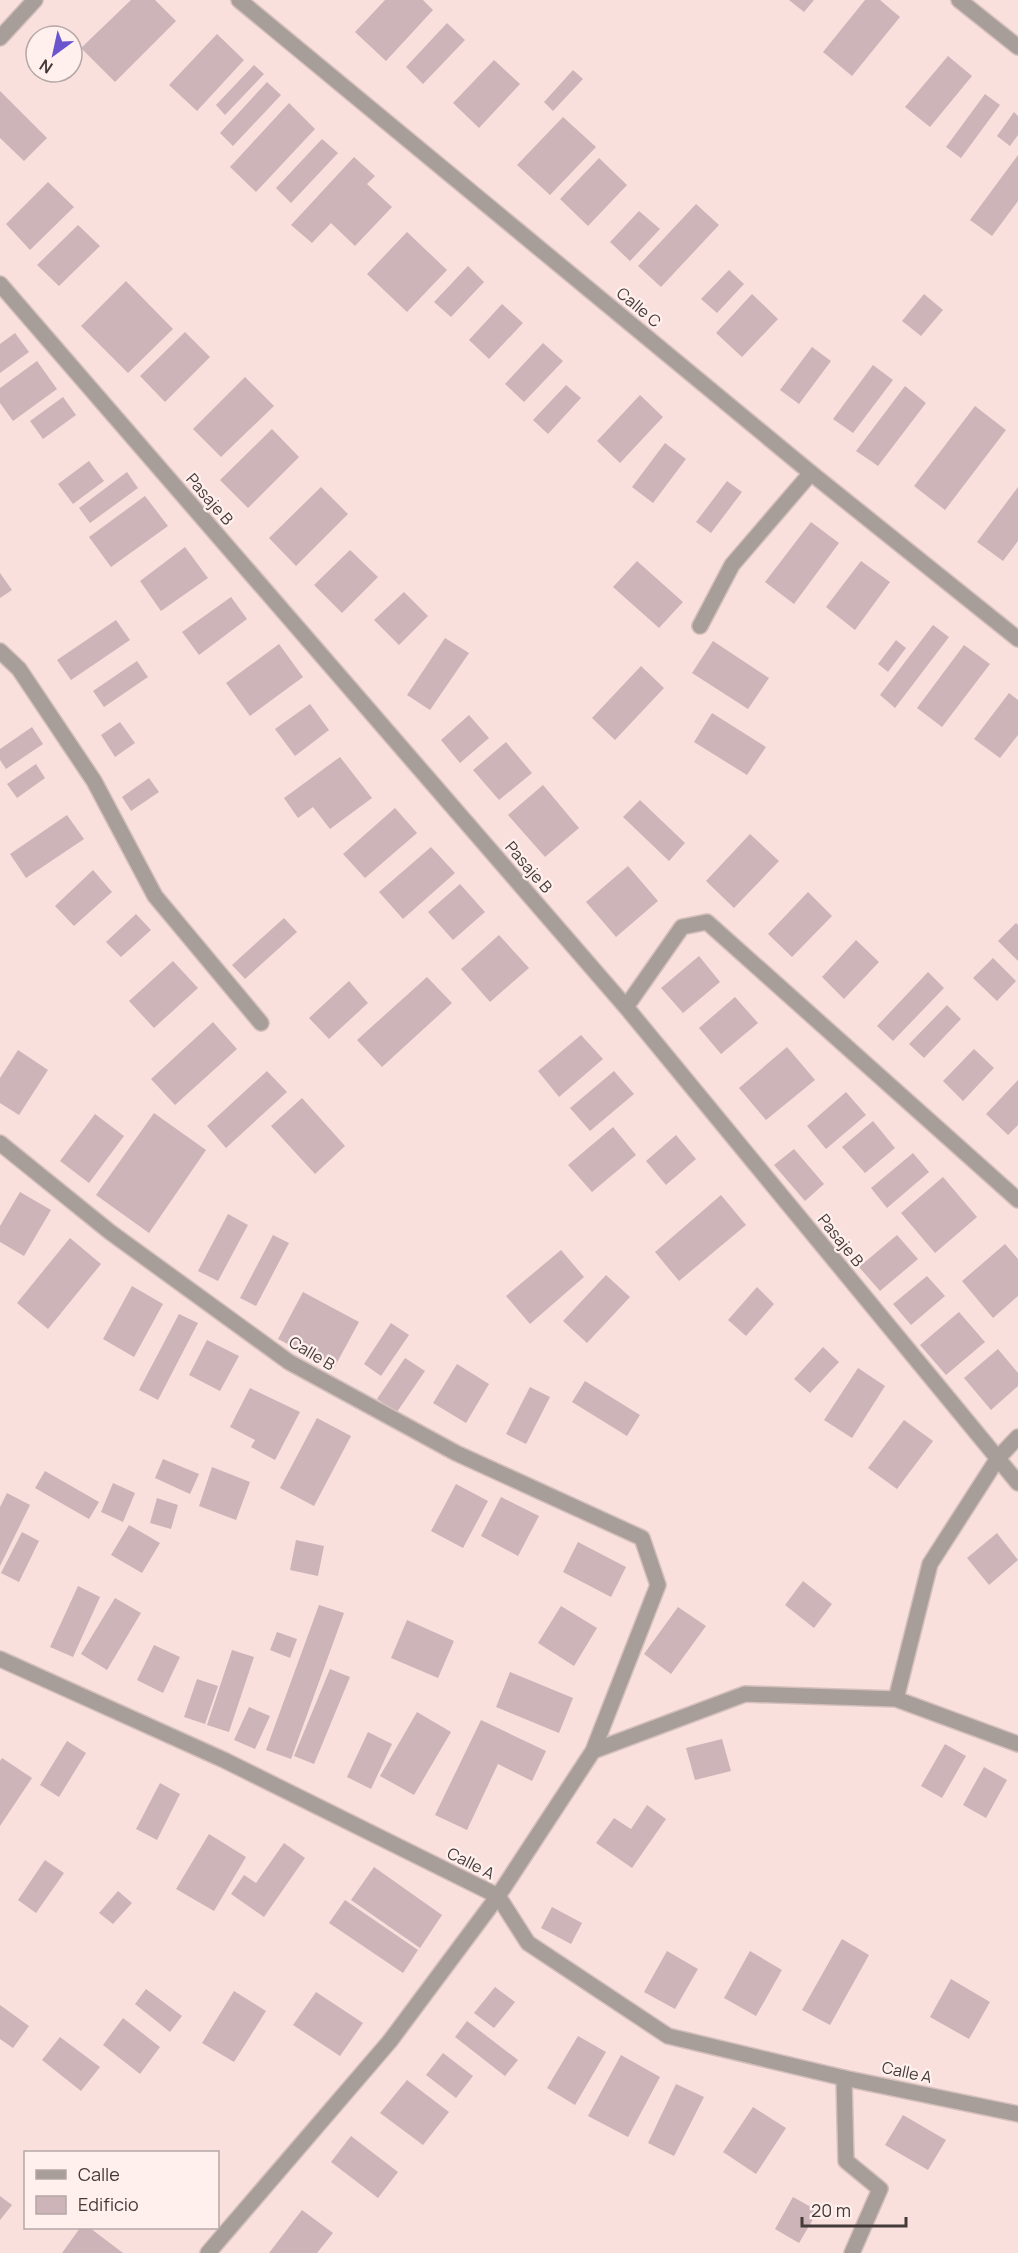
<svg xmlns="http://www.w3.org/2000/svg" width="1018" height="2253" font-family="Manrope,sans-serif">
  <rect width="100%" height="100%" fill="#f9e0dd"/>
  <path fill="#ccb4b8" d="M131,0H155L176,21L115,82L81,48Z
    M385,0H423L433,10L386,61L355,32Z
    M789,0H814L804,12Z
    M865,0H880L900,17L852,76L823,52Z
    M447,23L465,40L423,84L406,67Z
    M217,34L244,60L197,111L169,85Z
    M948,56L972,76L930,127L905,107Z
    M494,60L520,84L479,128L453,103Z
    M254,65L264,74L225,115L216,105Z
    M573,70L583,79L553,111L544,102Z
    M267,82L281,95L233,146L220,133Z
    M0,91L47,138L24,161L0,138Z
    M985,94L1000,105L961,158L946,147Z
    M289,103L315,129L256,192L230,167Z
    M1014,112L1018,116V135L1010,146L997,136Z
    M563,117L596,147L550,195L517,165Z
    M322,139L338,153L291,203L276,188Z
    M1018,155V201L992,236L970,220Z
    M354,157L375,176L367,184L392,207L355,246L331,223L312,243L291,225Z
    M599,158L627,185L588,226L560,199Z
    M48,182L74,207L30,250L6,224Z
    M696,204L719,225L661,287L638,266Z
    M639,211L660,229L630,261L610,242Z
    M78,225L100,246L59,286L37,265Z
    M407,232L447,270L407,312L367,274Z
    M468,266L484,282L451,317L434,302Z
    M729,270L744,284L717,313L701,299Z
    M126,281L173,329L128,373L81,326Z
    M752,294L778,319L742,357L716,333Z
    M924,294L943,310L921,336L902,321Z
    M502,304L523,323L489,359L469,340Z
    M185,332L210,357L165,402L140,376Z
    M15,333L29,352L0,373V344Z
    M543,343L563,361L524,402L505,384Z
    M812,347L831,361L799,404L780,390Z
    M37,361L57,389L13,421L0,403V388Z
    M873,365L893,380L853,433L833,419Z
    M245,377L274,406L221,457L193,429Z
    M566,385L581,398L548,434L533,420Z
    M905,386L926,403L878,466L856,451Z
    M640,395L663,417L620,463L597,441Z
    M63,397L76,415L43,439L30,421Z
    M975,406L1006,430L945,510L914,486Z
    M272,429L299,457L248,508L220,480Z
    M665,443L686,459L653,503L632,487Z
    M89,461L104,481L73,504L58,484Z
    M127,472L138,488L90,523L79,508Z
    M727,481L742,492L711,533L696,522Z
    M321,487L348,514L296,566L269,538Z
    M1018,487V541L1003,561L977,542Z
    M145,496L168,526L111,567L89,537Z
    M811,522L839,543L794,604L765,582Z
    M185,547L208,578L161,611L140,581Z
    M350,550L378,577L342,613L314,585Z
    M637,561L683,602L659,628L613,587Z
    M861,561L890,582L855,630L826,607Z
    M0,573L12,590L0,598Z
    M404,592L428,616L399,645L374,620Z
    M231,597L247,619L199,655L182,632Z
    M116,620L130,640L71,680L57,660Z
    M933,625L949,637L895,708L880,695Z
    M445,638L469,653L430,710L407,695Z
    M896,640L906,648L888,672L878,664Z
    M713,641L769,678L748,709L692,673Z
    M279,644L303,677L250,716L226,683Z
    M964,645L990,664L942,727L917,708Z
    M137,661L148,677L104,707L93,691Z
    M641,666L664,688L615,740L592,718Z
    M1009,693L1018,700V735L1000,758L974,739Z
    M310,704L329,730L295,756L275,729Z
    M712,713L766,747L747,775L694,742Z
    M469,715L489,738L460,763L441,740Z
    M120,722L135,743L115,757L101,735Z
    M32,727L43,744L6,769L0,760V749Z
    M506,742L532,773L499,800L473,770Z
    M340,757L372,798L330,829L313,807L298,818L284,798Z
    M36,764L45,778L17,798L7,784Z
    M149,778L159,792L131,811L122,797Z
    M543,785L579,828L545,857L508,815Z
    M640,800L685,843L669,861L623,817Z
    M395,808L417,833L365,878L343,854Z
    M67,815L84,839L26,878L10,854Z
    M750,834L779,861L734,908L706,881Z
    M431,847L455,873L403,919L379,892Z
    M628,866L658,901L616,937L586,902Z
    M93,870L112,892L74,926L55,906Z
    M460,884L485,912L453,940L428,912Z
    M808,892L832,916L792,957L768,934Z
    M136,914L151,930L121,957L106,942Z
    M284,918L297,932L245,979L232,965Z
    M1016,923L1018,925V961L998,941Z
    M499,935L529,968L490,1002L461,969Z
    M856,940L879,962L844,999L822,977Z
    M699,956L720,982L683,1013L661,988Z
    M993,958L1016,981L997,1001L973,978Z
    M173,961L198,988L154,1028L129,1001Z
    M928,972L944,988L893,1041L877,1026Z
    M427,977L452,1003L382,1067L357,1040Z
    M349,981L368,1003L329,1039L309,1018Z
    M735,997L758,1023L721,1054L699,1028Z
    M947,1005L961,1019L924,1058L909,1044Z
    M213,1022L237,1049L175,1105L151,1079Z
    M581,1035L603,1059L559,1097L538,1071Z
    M787,1047L815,1080L766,1120L739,1088Z
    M974,1049L994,1068L963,1101L943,1081Z
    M18,1050L48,1070L19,1115L0,1103V1078Z
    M267,1071L287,1092L226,1148L207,1126Z
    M614,1071L634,1094L590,1131L570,1108Z
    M1018,1080V1125L1008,1135L986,1114Z
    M846,1092L866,1115L826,1149L807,1126Z
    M302,1098L345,1146L315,1174L271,1126Z
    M154,1113L206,1150L149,1233L96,1195Z
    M95,1114L124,1136L89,1183L60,1161Z
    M873,1121L895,1148L865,1173L842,1147Z
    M613,1127L636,1155L592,1192L568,1165Z
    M676,1135L696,1159L666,1185L646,1161Z
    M794,1149L824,1184L805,1201L774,1165Z
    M913,1153L929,1172L887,1208L871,1188Z
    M943,1177L977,1217L935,1253L901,1213Z
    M20,1192L51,1210L24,1256L0,1242V1226Z
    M721,1195L746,1225L679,1281L655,1252Z
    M228,1214L248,1225L218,1281L198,1271Z
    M273,1235L289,1243L256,1306L240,1298Z
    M897,1235L918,1259L880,1291L859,1267Z
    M70,1238L101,1264L48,1329L17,1303Z
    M1005,1244L1018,1259V1296L993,1318L962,1281Z
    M561,1250L584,1277L530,1324L506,1296Z
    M606,1275L630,1297L587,1343L563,1321Z
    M927,1276L945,1296L911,1325L893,1304Z
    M132,1286L163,1304L134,1357L103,1339Z
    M757,1287L774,1304L746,1336L728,1320Z
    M303,1292L359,1322L334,1368L278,1339Z
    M959,1312L985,1342L946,1375L920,1345Z
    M179,1314L198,1323L158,1400L139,1390Z
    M391,1323L409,1335L381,1376L364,1364Z
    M207,1340L239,1356L220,1391L189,1375Z
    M823,1347L839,1362L810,1393L794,1379Z
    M998,1349L1018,1373V1386L991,1410L964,1378Z
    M405,1358L425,1371L397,1412L377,1399Z
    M457,1364L489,1384L466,1423L433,1403Z
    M858,1368L885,1386L852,1438L824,1420Z
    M585,1381L640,1415L627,1436L572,1402Z
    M530,1387L550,1397L526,1444L506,1434Z
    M250,1388L300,1412L275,1460L251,1447L255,1440L230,1427Z
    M317,1418L351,1436L314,1506L280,1488Z
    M904,1420L933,1441L897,1489L868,1468Z
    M163,1459L199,1474L190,1494L155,1478Z
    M212,1467L250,1482L236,1520L199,1506Z
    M45,1471L99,1502L89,1519L35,1488Z
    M113,1483L135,1493L123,1522L101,1512Z
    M456,1484L488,1501L463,1548L431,1531Z
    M7,1493L30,1505L0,1566V1507Z
    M501,1497L539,1516L518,1556L481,1536Z
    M157,1498L178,1505L171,1529L150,1523Z
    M129,1525L160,1543L142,1573L111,1555Z
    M22,1532L39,1541L19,1582L1,1573Z
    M997,1533L1018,1560L989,1585L967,1558Z
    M296,1540L324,1546L318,1576L290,1570Z
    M578,1542L626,1567L611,1597L563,1572Z
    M803,1581L832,1604L814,1628L785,1605Z
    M78,1586L100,1597L73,1657L50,1647Z
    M115,1598L141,1613L107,1670L81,1654Z
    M319,1605L344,1613L291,1759L266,1750Z
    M561,1606L597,1628L574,1666L538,1643Z
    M678,1607L706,1626L671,1674L644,1654Z
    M407,1620L454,1641L438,1678L391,1658Z
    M277,1632L297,1639L290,1658L270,1650Z
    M154,1645L180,1657L163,1693L137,1680Z
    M232,1650L254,1657L229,1732L207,1725Z
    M330,1669L350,1677L314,1764L294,1756Z
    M510,1672L573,1698L559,1733L496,1707Z
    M197,1679L218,1686L205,1724L184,1717Z
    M249,1707L270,1716L255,1749L234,1740Z
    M417,1712L451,1732L414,1795L380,1776Z
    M481,1720L546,1751L532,1781L498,1764L467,1830L435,1815Z
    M368,1732L392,1744L371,1789L347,1777Z
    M722,1739L731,1771L695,1780L686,1748Z
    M67,1741L86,1753L59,1797L40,1785Z
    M945,1744L966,1756L942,1798L921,1786Z
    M2,1758L32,1778L0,1826V1761Z
    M984,1767L1007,1780L986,1818L963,1805Z
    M160,1783L180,1794L157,1840L136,1829Z
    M647,1805L666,1819L632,1868L596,1843L614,1818L631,1829Z
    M209,1834L246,1857L214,1911L176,1889Z
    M284,1843L305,1858L264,1917L231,1894L244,1875L256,1883Z
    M45,1860L64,1873L36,1913L18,1900Z
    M374,1867L442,1915L420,1948L351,1900Z
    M118,1891L132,1903L113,1924L99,1913Z
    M345,1900L418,1950L403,1973L329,1923Z
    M552,1907L582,1923L571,1944L541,1928Z
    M842,1939L869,1955L830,2025L802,2010Z
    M667,1951L698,1969L675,2009L644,1992Z
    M750,1951L782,1970L756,2016L724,1998Z
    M951,1979L990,2002L969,2039L930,2017Z
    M495,1987L515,2002L494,2028L474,2013Z
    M146,1989L182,2016L170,2032L135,2004Z
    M234,1991L266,2011L234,2062L202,2043Z
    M316,1992L363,2023L340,2056L293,2025Z
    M0,2005L29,2026L13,2048L0,2039Z
    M123,2018L160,2047L140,2074L103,2045Z
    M467,2021L518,2060L505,2076L455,2037Z
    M578,2036L606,2052L575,2105L547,2088Z
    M60,2037L100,2067L81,2091L42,2060Z
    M443,2053L473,2076L456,2098L426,2075Z
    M621,2055L660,2077L628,2137L588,2116Z
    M407,2080L449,2112L423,2145L380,2113Z
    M676,2084L704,2097L674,2156L648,2143Z
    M753,2107L786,2128L756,2174L723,2152Z
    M903,2115L946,2140L928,2170L885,2145Z
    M351,2136L398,2172L378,2198L331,2162Z
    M0,2196L12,2205L0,2220Z
    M793,2197L818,2211L799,2243L775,2229Z
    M302,2210L333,2233L317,2253H269Z
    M80,2228H90L123,2253H62Z"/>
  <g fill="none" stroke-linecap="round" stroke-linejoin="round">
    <defs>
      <path id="service" d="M700,626L732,565L811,473
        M844,2078L846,2161L880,2189L852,2253"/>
      <path id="minor" d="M239,0L811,473L1018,639
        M959,0L1018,47
        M0,38L35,0
        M0,284L626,1007L1018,1483
        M0,651L19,669L94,781L155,896L261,1023
        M626,1007L682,927L707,922L1018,1200
        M0,1143L110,1232L289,1362L456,1453L642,1538L658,1585L593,1751L498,1896L390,2041L208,2253
        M0,1659L224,1760L498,1896L528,1943L668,2036L844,2078L1018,2114
        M896,1699L930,1564L998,1458L1018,1437
        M593,1751L745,1694L896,1699L1018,1744"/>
    </defs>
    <use href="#service" stroke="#d5bfbc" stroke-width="18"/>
    <use href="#minor" stroke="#d5bfbc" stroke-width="18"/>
    <use href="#service" stroke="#a79e99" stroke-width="15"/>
    <use href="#minor" stroke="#a79e99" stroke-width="15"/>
  </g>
  <g text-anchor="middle" stroke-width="4.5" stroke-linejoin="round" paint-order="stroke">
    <g font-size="16" fill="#443a39" stroke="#fff0ee">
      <text transform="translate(639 307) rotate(40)" y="6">Calle C</text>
      <text transform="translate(210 499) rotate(49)" y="6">Pasaje B</text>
      <text transform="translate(529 867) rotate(49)" y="6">Pasaje B</text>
      <text transform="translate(841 1240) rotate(51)" y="6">Pasaje B</text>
      <text transform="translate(312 1353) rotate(31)" y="6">Calle B</text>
      <text transform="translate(471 1863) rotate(27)" y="6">Calle A</text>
      <text transform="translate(907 2072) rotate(12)" y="6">Calle A</text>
    </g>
  </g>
  <rect x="24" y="2151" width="195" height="78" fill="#fff0ee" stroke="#b4a7a6" stroke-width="1.5"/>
  <rect x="36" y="2170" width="30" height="9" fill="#a79e99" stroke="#b4a7a6" stroke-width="1.5"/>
  <text x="78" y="2181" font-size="18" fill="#443a39">Calle</text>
  <rect x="36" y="2196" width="30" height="18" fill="#ccb4b8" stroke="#b4a7a6" stroke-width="1.5"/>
  <text x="78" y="2211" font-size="18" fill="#443a39">Edificio</text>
  <g transform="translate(54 54) rotate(213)"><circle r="28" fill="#fff0ee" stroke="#b4a7a6" stroke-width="1.5"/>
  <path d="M0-4.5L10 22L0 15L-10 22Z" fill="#6b55cf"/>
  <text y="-9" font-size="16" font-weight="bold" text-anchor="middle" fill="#443a39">N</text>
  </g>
  <path d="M802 2217v9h104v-9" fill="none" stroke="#443a39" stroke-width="3"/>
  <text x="811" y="2217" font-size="18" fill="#443a39" stroke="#fff0ee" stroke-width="4.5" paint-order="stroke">20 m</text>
</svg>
